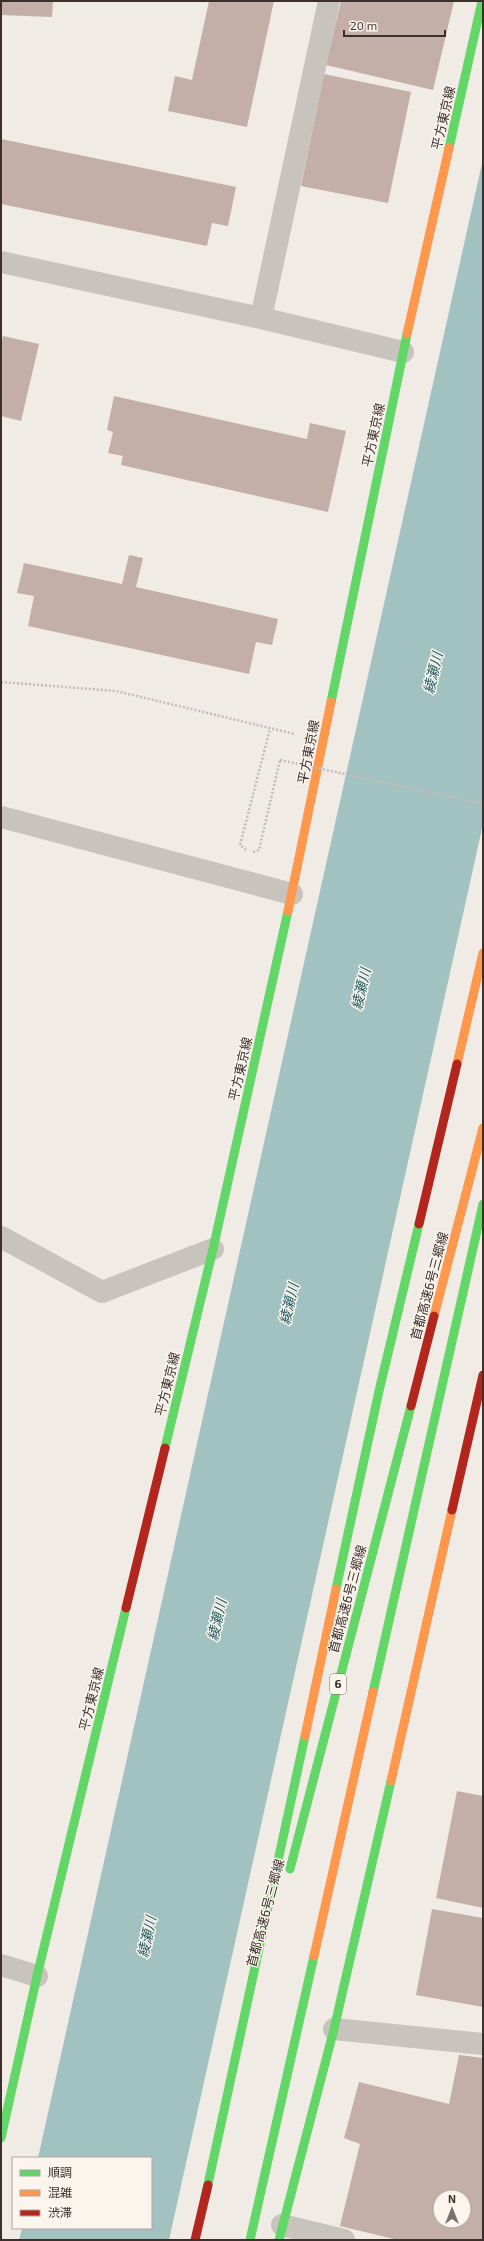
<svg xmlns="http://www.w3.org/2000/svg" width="484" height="2241" font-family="'Exo 2','Noto Sans JP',sans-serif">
  <rect width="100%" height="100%" fill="#f0ebe5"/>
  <path fill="#a1c2c1" d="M483,159V824L169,2240H19L22,2228H151V2158H38Z"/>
  <path fill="#c3afa7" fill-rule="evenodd" d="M1,1H53L52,17L1,15Z
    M209,1H274L247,127L168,111L175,76L192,80Z
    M341,1H454L433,90L326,65Z
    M324,74L411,92L388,203L301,186Z
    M1,139L236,187L228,226L212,223L207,246L1,204Z
    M3,336L39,344L21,421L1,416V346Z
    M114,396L307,439L310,423L346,431L328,512L121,465L123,456L108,453L113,432L107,430Z
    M129,555L143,558L136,587L278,619L272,645L256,642L249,674L28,626L34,596L17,593L24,563L122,584Z
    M457,1791L483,1796V1908L436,1898Z
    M432,1909L483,1918V2007L416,1995Z
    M459,2055L483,2058V2240H398L340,2226L360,2144L344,2138L359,2082L449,2104ZM440,2197H464V2221H440Z"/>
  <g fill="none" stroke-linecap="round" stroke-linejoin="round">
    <path stroke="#c2bbb6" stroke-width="2.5" stroke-dasharray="2 2" stroke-linecap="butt" d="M1,682L116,691L295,734
      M246,850L240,845L270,729
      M253,852L259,850L280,760"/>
    <path stroke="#c9c3be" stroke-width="22" d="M1,262L261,318L403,352
      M261,318L329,1
      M1,817L292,894
      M1,1237L102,1292L213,1249
      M1,1965L37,1976
      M334,2029L483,2044
      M282,2225L344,2240"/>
    <path stroke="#63d668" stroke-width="9" d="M449,148L482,1
      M331,702L407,334
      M165,1448L213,1249L288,911
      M336,1589L379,1391L419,1224
      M373,1692L483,1204
      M290,1869L411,1406
      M1,2138L37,1976L126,1608
      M205,2198L305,1736
      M250,2240L314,1956
      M279,2240L334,2029L391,1781"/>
    <path stroke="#ff974d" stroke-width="9" d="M407,334L449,148
      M288,911L331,702
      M457,1064L483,953
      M434,1316L483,1128
      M305,1736L336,1589
      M391,1781L452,1510
      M314,1956L373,1692"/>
    <path stroke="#b3261e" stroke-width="9" d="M419,1224L457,1064
      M411,1406L434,1316
      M452,1510L483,1375
      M126,1608L165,1448
      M195,2240L208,2185"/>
    <path stroke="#c2bbb6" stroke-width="2.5" stroke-dasharray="2 2" stroke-linecap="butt" d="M280,760L483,804"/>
  </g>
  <g text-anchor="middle" stroke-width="3" stroke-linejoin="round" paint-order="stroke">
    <rect fill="#fbf5ee" stroke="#756b66" stroke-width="1" x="330" y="1674" width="16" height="20" rx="3"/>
    <g font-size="12" font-weight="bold" fill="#3b302b">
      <text x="338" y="1688">6</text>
    </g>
    <g font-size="13" fill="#3b302b" stroke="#fbf5ee">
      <text transform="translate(443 118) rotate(-77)" y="5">平方東京線</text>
      <text transform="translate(373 435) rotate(-78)" y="5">平方東京線</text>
      <text transform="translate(308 752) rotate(-79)" y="5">平方東京線</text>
      <text transform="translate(240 1069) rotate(-77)" y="5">平方東京線</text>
      <text transform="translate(429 1286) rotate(-75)" y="5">首都高速6号三郷線</text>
      <text transform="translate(167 1384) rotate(-76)" y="5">平方東京線</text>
      <text transform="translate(347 1599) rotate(-75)" y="5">首都高速6号三郷線</text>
      <text transform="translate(91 1699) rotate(-76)" y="5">平方東京線</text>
      <text transform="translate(265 1913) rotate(-75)" y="5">首都高速6号三郷線</text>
    </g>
    <g font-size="14" font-style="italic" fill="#1f5a5e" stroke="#fbf5ee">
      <text transform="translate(433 673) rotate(-77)" y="5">綾瀬川</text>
      <text transform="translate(361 989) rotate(-77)" y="5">綾瀬川</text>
      <text transform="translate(289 1304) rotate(-77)" y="5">綾瀬川</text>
      <text transform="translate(217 1620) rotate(-77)" y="5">綾瀬川</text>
      <text transform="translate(147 1937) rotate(-78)" y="5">綾瀬川</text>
    </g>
  </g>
  <rect width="484" height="2241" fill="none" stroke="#3b302b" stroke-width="4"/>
  <rect x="12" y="2157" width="140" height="72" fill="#fbf5ee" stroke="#aea6a0"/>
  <rect x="20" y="2170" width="20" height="6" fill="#63d668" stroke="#aea6a0"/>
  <text x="48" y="2177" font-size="12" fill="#3b302b">順調</text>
  <rect x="20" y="2190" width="20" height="6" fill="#ff974d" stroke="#aea6a0"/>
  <text x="48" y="2197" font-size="12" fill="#3b302b">混雑</text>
  <rect x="20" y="2210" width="20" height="6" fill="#b3261e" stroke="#aea6a0"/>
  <text x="48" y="2217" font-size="12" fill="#3b302b">渋滞</text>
  <g transform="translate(452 2209)"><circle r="19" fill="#fbf5ee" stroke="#aea6a0"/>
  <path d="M0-3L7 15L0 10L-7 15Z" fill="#7a716c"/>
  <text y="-6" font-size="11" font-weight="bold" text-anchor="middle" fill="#3b302b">N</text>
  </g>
  <path d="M344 30v6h101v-6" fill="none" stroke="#3b302b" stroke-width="2"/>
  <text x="350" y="30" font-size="12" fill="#3b302b" stroke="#fbf5ee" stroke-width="3" paint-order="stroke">20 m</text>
</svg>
